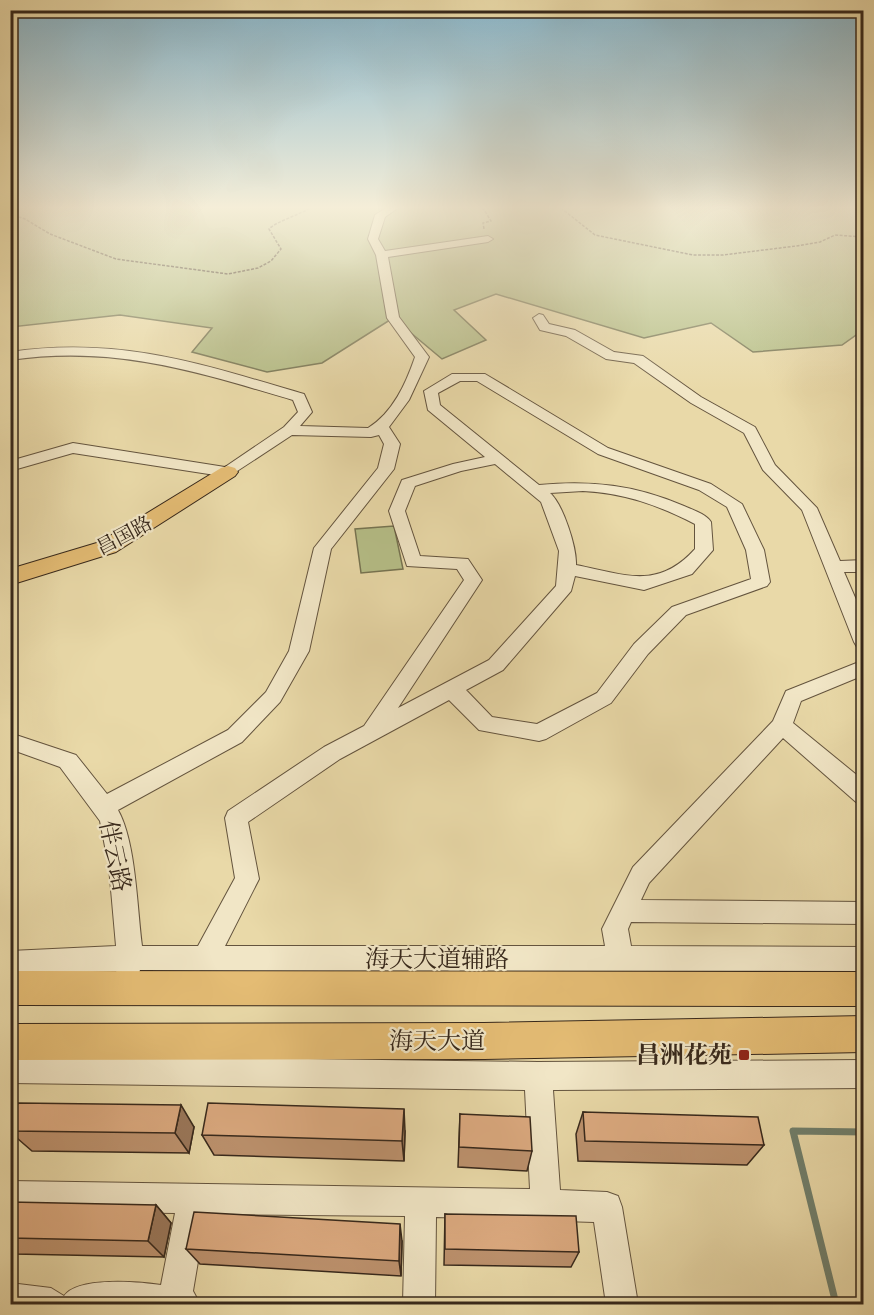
<svg xmlns="http://www.w3.org/2000/svg" width="874" height="1315" font-family="'IM FELL French Canon','Noto Serif SC',serif">
  <rect width="100%" height="100%" fill="#e9d9a8"/>
  <filter id="stains"><feTurbulence type="fractalNoise" baseFrequency=".00333" numOctaves="4"/><feColorMatrix values="0 0 0 0 .2 0 0 0 0 .09 0 0 0 0 .02 0 0 0 .5 -.17"/></filter>
  <radialGradient id="worn" r=".72"><stop offset=".6" stop-color="#630" stop-opacity="0"/><stop offset="1" stop-color="#630" stop-opacity=".3"/></radialGradient>
  <path fill="#b6bf88" stroke="#767452" stroke-width="1.5" d="M10,208H863V330L842,345L753,352L711,323L644,338L496,294L454,310L486,340L442,359L393,318L322,363L267,372L192,352L212,328L120,315L11,327Z
    M394,526L403,569L361,573L355,529Z"/>
  <g fill="none" stroke-linecap="round" stroke-linejoin="round">
    <path stroke="#71806d" stroke-width="7" d="M836,1304L793,1131L864,1132"/>
    <defs>
      <path id="minor" d="M386,208H398L385,217L378,239L385,251L488,236L493,239L488,242L388,257L399,317L429,357L409,400L389,427L400,444L394,469L331,549L309,651L280,702L242,742L118,810C136,842 137,908 142,946H198L235,878L225,818L228,811L324,747L364,726L464,580L457,569L407,566L389,511L402,480L453,464L485,457L428,410L424,391L452,374H485L608,448L711,484L742,504L764,550L770,582L767,586L686,615L648,654L611,703L546,739L539,741L479,730L449,700L340,759L248,822L259,879L225,946H605L602,929L633,867L773,721L786,691L864,660V675L801,701L793,723L864,781V804L856,802L783,738L649,883L641,900L864,902V924L631,922L628,929L631,946L864,947V971L140,970L137,978L128,981L119,978L116,971L10,975V951L116,946L109,867L100,821L60,767L10,749V733L76,755L107,794L228,730L266,692L289,651L314,548L378,468L384,444L379,435L371,437L292,435L228,477L73,453L10,471V461L73,443L225,467L284,427L298,412L293,400C194,371 115,345 10,360V352C120,336 201,364 304,394L312,412L300,426L368,428C393,413 406,383 415,357L387,318L376,255L368,239L375,215ZM460,381H477L598,454L699,490L727,507L746,550L751,579L672,607L634,644L597,693L537,724L492,717L466,690L503,670L571,591L575,576L644,590L692,574L713,550L711,522C706,514 693,510 684,506C636,485 591,480 539,485L440,405L438,393ZM495,464L541,502L559,551L556,586L489,660L398,708L482,580L468,559L420,556L405,511L415,486L461,471ZM583,491C624,493 658,505 695,524V549C657,591 624,574 576,565C577,548 563,504 550,493Z
        M539,314L543,315L549,324L575,330L614,352L643,356L701,397L755,427L775,465L817,508L840,561L864,560V572H844L864,618V649L857,647L854,642L802,510L763,470L744,433L691,403L634,363L606,359L566,336L540,330L533,318Z
        M10,1055L538,1062L864,1060V1088L553,1090L560,1190L607,1192L618,1196L622,1207L638,1304H606L594,1222L436,1217L435,1304H403L405,1216L206,1214L193,1291L200,1304H10V1283L51,1288L64,1296C78,1276 140,1282 161,1285L175,1213L10,1211V1181L530,1189L525,1090L10,1083Z"/>
      <path id="major" d="M228,466L235,468L238,472L235,476L116,552L10,585V569L100,542L221,468Z
        M10,971L864,972V1006L10,1005Z
        M864,1016V1052L484,1059L10,1060V1024L484,1023Z"/>
    </defs>
    <use href="#minor" stroke="#64543e" stroke-width="2"/>
    <use href="#major" stroke="#37281b" stroke-width="2"/>
    <path stroke="#37281b" stroke-width="1.5" stroke-dasharray="3 1.5" stroke-linecap="butt" d="M478,208H483L491,221L483,223L484,229
      M561,208L595,235L693,255H723L796,246L820,242L835,235L864,237
      M10,214L25,219L50,234L116,259L228,274L258,268L271,261L281,249L269,229C275,222 299,215 310,208"/>
    <use href="#minor" fill="#f1e6c6" fill-rule="evenodd"/>
    <use href="#major" fill="#e4bc74" fill-rule="evenodd"/>
  </g>
  <path fill="#bd926e" stroke="#37281b" stroke-width="1.5" d="M583,1112L764,1145L747,1165L578,1161L576,1134Z
    M460,1114L532,1151L527,1171L458,1167Z
    M10,1127H194L189,1153L32,1151L10,1132Z
    M405,1131L404,1161L214,1155L202,1135Z
    M156,1205L171,1223L164,1257L14,1254L10,1251V1238Z
    M445,1214L579,1252L571,1267L444,1265Z
    M402,1241L401,1276L200,1264L186,1249Z"/>
  <path fill="#9a775a" stroke="#37281b" stroke-width="1.5" d="M181,1105L194,1127L189,1153L175,1133Z
    M404,1109L405,1131L404,1161L402,1141Z
    M156,1205L171,1223L164,1257L148,1241Z
    M400,1224L402,1241L401,1276L399,1261Z"/>
  <path fill="#dcaa80" stroke="#37281b" stroke-width="1.5" d="M18,1103L181,1105L175,1133L10,1131V1127Z
    M208,1103L404,1109L402,1141L202,1135Z
    M583,1112L758,1117L764,1145L585,1141Z
    M460,1114L530,1117L532,1151L459,1147Z
    M10,1202L156,1205L148,1241L10,1238Z
    M194,1212L400,1224L399,1261L186,1249Z
    M445,1214L576,1216L579,1252L445,1249Z"/>
  <linearGradient id="sky" x2="0" y2="1"><stop stop-color="#88b7cd"/><stop offset="0.53" stop-color="#f5eed8"/><stop offset="1" stop-color="#f5eed8" stop-opacity="0"/></linearGradient>
  <rect width="874" height="392" fill="url(#sky)"/>
  <rect fill="#8f2418" stroke="#f1e6c6" stroke-width="2" x="738" y="1049" width="12" height="12" rx="3"/>
  <g text-anchor="middle" stroke-width="4.5" stroke-linejoin="round" paint-order="stroke">
    <g font-size="20" fill="#37281b" stroke="#f1e6c6">
      <text transform="translate(124 535) rotate(-28)" y="7">昌国路</text>
    </g>
    <g font-size="24" fill="#37281b" stroke="#f1e6c6">
      <text transform="translate(115 856) rotate(78)" y="8">伴云路</text>
      <text x="437" y="967">海天大道辅路</text>
      <text x="437" y="1049">海天大道</text>
    </g>
    <g font-size="24" font-weight="bold" fill="#37281b" stroke="#f1e6c6" text-anchor="end">
      <text x="732" y="1063">昌洲花苑</text>
    </g>
  </g>
  <rect width="874" height="1315" fill="none" stroke="#e9d9a8" stroke-width="36"/>
  <rect x="12" y="12" width="850" height="1291" fill="none" stroke="#37281b" stroke-width="3"/>
  <rect x="18" y="18" width="838" height="1279" fill="none" stroke="#37281b" stroke-width="1.5"/>
  <rect width="100%" height="100%" filter="url(#stains)"/>
  <rect width="100%" height="100%" fill="url(#worn)"/>
</svg>
